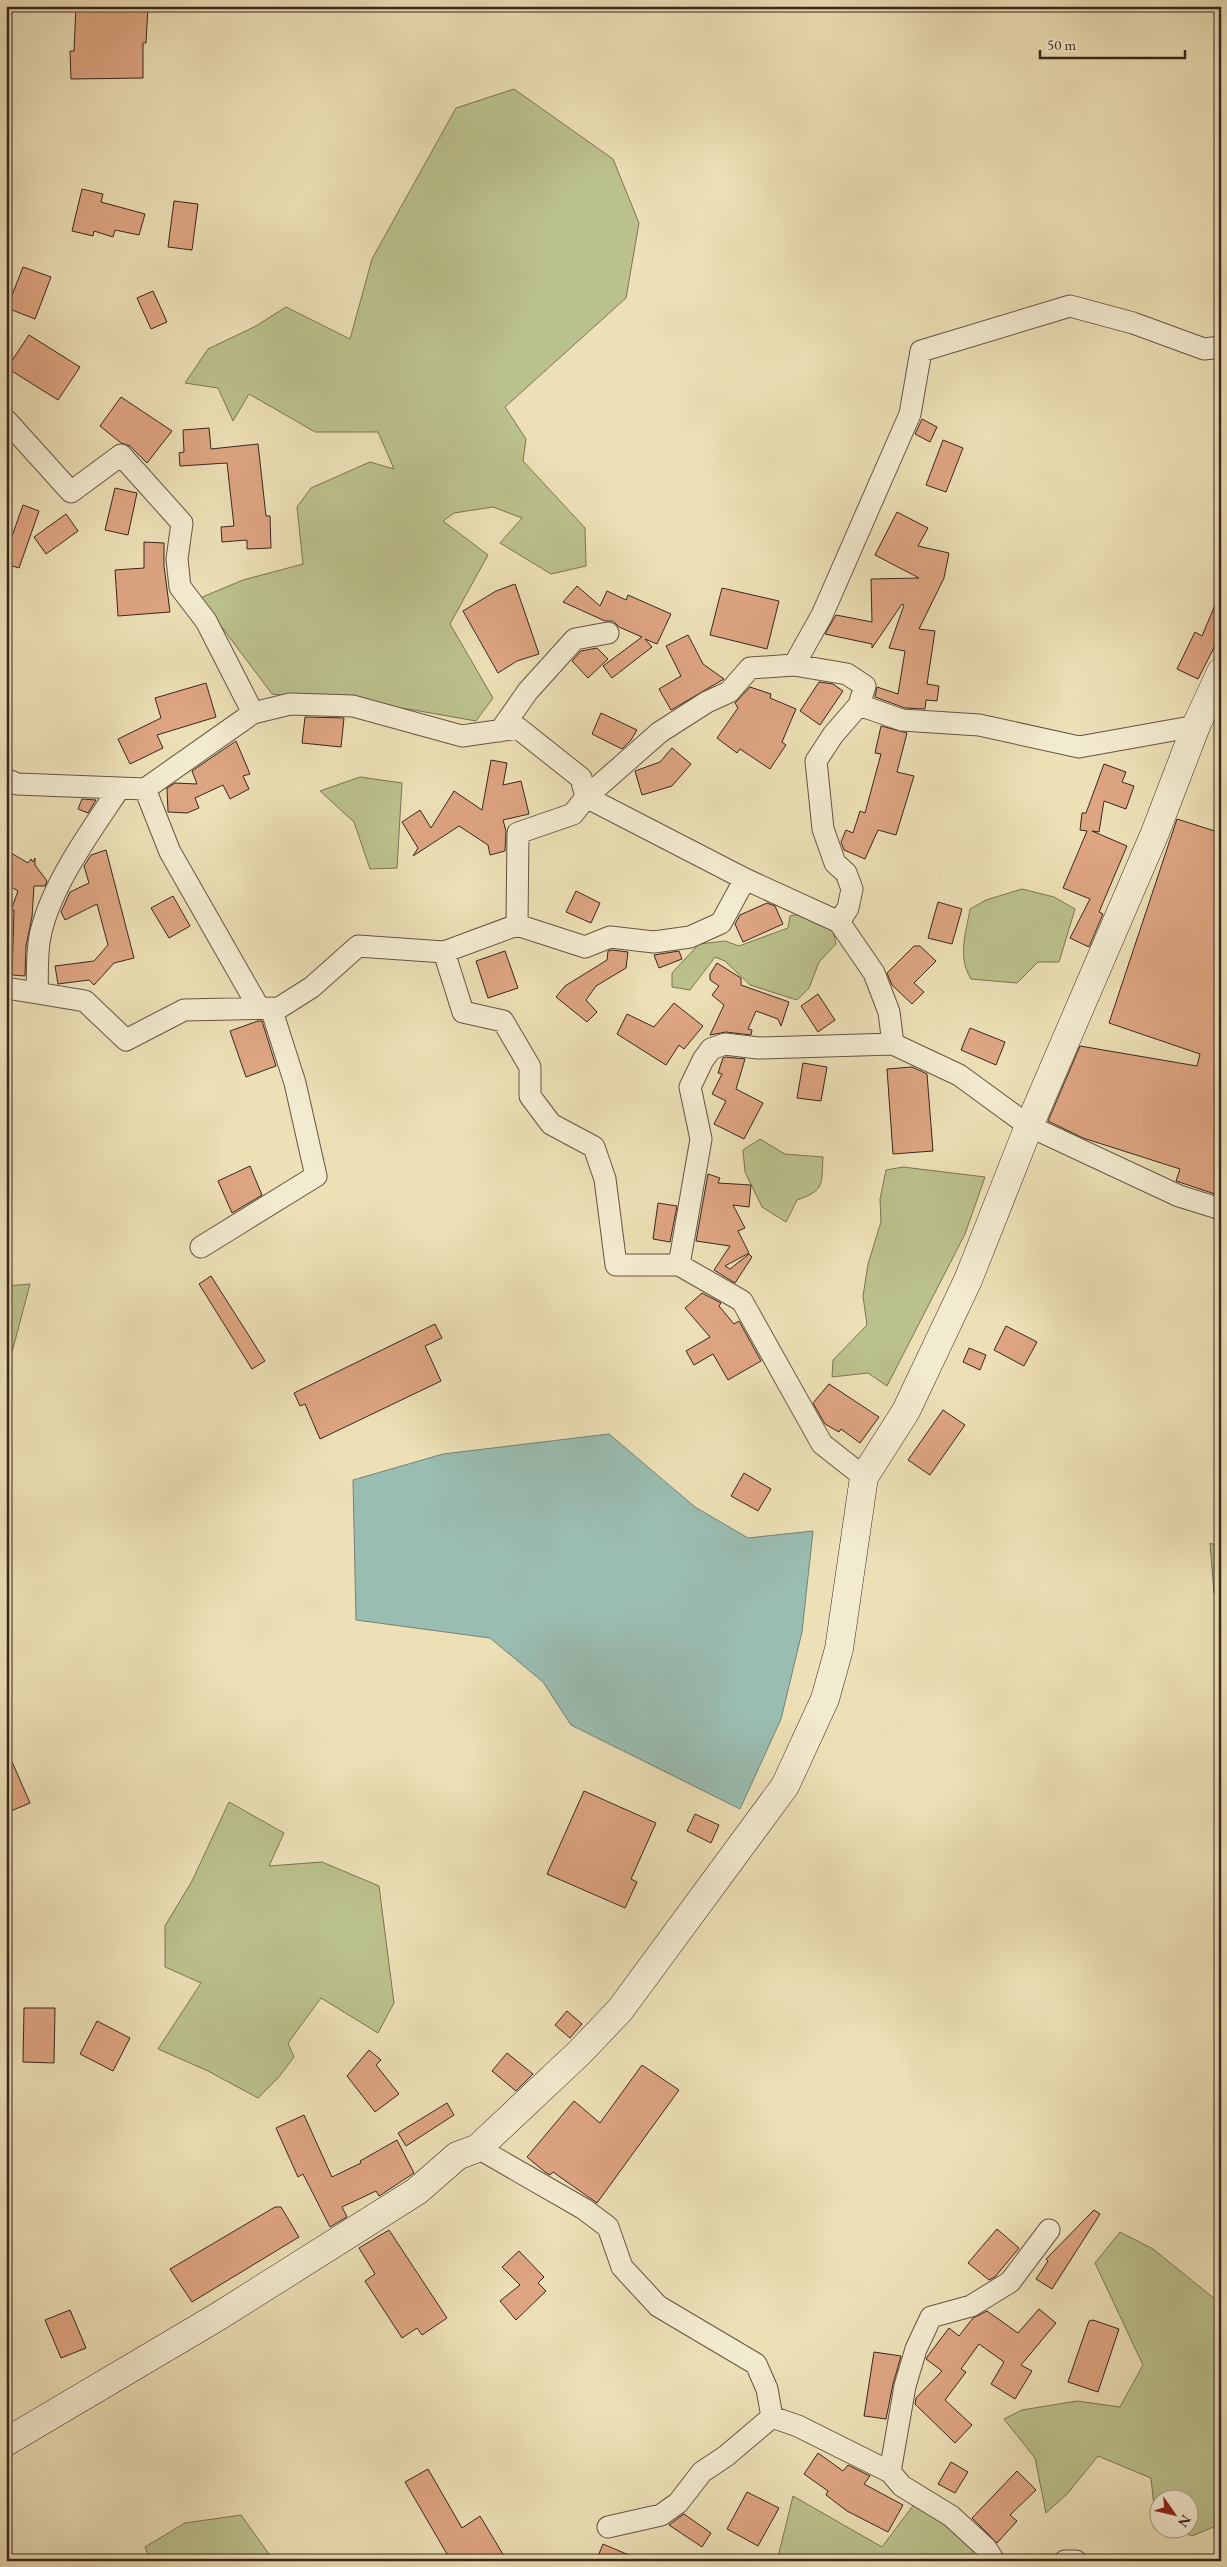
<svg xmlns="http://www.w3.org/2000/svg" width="1227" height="2567" font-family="'EB Garamond',serif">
  <rect width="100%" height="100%" fill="#ede0b6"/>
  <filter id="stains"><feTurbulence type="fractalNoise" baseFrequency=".004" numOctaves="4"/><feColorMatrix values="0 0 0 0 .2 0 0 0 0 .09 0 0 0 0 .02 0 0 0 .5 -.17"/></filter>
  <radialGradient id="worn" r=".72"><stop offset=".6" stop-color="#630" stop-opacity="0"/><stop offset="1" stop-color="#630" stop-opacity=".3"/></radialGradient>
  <path fill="#bbc18c" stroke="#7a7455" d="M514,89L613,159L639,223L626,298L505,407L526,439L523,461L585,528L586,566L551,574L500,543L522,518L493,507L454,513L443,521L488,555L450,624L493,698L476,721L408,709L272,694L200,598L243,580L303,564L297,507L311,488L370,462L394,469L378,432H315L249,394L233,421L218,388L185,383L208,349L256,326L286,307L350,339L372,259L456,108Z
    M360,777L402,783L397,868L370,869L354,822L320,791Z
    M1022,889L1054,897L1075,909L1059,962H1038L1017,983L971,979C957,956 966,934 970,909L986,900Z
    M801,914L832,925L836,944L819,962L809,988L797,1000L750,985L725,961L715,957L690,990L672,987V973L699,944L725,941L739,946L788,928L790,916Z
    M760,1139L785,1154L823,1157C821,1184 826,1190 797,1200L786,1222L762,1207L745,1172L743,1150Z
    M903,1167L985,1177L965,1234L887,1386L868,1373L832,1377L833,1360L867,1325L863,1296L868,1264L881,1222L880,1199L886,1170Z
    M30,1284L6,1375V1286Z
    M1210,1543L1221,1547V1596L1214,1593Z
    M229,1802L284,1833L269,1866L322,1862L379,1886L394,2003L378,2033L321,1998L288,2043L294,2057L278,2078L258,2098L208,2071L158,2049L201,1983L165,1967V1926L192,1881Z
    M1120,2232L1153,2249L1221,2304V2524L1192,2536L1179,2530H1190V2500H1160L1159,2519L1155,2516L1151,2478L1098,2456L1067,2494L1046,2513L1035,2458L1004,2419L1022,2410L1077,2401L1120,2407L1143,2365L1095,2263Z
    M793,2496L882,2547L915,2503L975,2544L970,2561H916L896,2555L894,2561H777Z
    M241,2515L274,2561H150L145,2547L185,2523Z"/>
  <path fill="#9abdb2" stroke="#738177" d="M609,1434L695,1507L748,1538L813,1531L802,1632L781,1719L740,1809L571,1725L543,1682L490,1638L356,1620L353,1480L443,1454Z"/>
  <path fill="#dea582" stroke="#39261e" d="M76,6H148L146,43H143V78L71,79L70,51H74Z
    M82,189L103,194L101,202L145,214L139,235L115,230L113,237L94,231L93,236L72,231Z
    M174,201L198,204L192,250L168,247Z
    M23,267L51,277L35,319L7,308Z
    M153,291L167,322L151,329L137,298Z
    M29,335L80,367L58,400L7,368Z
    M121,397L172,431L147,463L130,446L121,443L100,426Z
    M922,419L937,427L930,442L915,434Z
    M209,428L211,449L258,444L266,516H270L271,548L247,549V540L222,542L221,527L234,526L227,463L180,466L179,453L184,452L183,430Z
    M943,440L963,448L946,492L926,485Z
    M115,488L137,493L128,535L105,530Z
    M23,505L39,511L19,568L6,564V553Z
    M897,512L928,528L918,546L949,553L944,578L919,629L935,631L927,684L939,686L937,701L926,700L925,709L905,708L875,697L877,687L898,694L905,651L889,648L904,605L902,604L872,648V644L825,634L836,615L872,622L871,579L919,578L875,555Z
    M66,514L78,531L46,554L34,537Z
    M144,542L164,543V566L170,612L118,616L115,570L144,568Z
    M515,584L539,654L517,661L498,673L463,611L496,591Z
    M577,586L600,606L607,591L626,600L628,595L671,614L657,644L645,639L652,647L612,678L603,666L642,637L619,627L613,621H605L563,602Z
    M722,588L779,601L767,649L710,635Z
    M1221,591V634L1198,679L1177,669L1195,632L1202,636Z
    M688,635L703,664L724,679L671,710L659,689L681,676L666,646Z
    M597,648L608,659L588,678L572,661L581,651Z
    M819,682L833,684L843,691L820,725L800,711Z
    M206,683L216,717L157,735L163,748L130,764L118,739L161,718L155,698Z
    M750,687L771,694L770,698L796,709L782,742L786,745L770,769L740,749L737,753L717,738L738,708L735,703Z
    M601,713L637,730L631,740L622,749L592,734Z
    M305,717L344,718L341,747L302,743Z
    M881,726L907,733L897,772L914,776L896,835L878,830L865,859L844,850L841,842L846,830L853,833L860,811L865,813L881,754L875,753Z
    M236,741L250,774L243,776L249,789L230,799L223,785L195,798L199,808L187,813L168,812L167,788L175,783L197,784L192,771Z
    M672,748L691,764L672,786L642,795L635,771L660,762Z
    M491,760L507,763L503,785L521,781L529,814L503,820L506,831L505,851L490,855L488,845L459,826L413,856L418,848L402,822L420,810L431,828L454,791L482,810Z
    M1104,764L1126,772L1122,782L1134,786L1126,809L1104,801L1099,832L1092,831L1127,846L1099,912L1103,914L1089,947L1070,938L1090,899L1063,888L1087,831L1080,830L1082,813H1086Z
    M82,799L96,800L88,813L78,809Z
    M1177,819L1221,833V1186L1218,1195L1176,1181L1180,1169L1083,1138L1048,1121L1080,1046L1197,1066L1200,1054L1109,1023Z
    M6,850L28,863L31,859L33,862L35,858V865L47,881L45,886H34L32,917L26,946L25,976L12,975L14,910H11L18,891L6,884Z
    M106,850L134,958L114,963L94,985L89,980L58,984L55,966L94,961L108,945L97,904L65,920L61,912L70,892L89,883L84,866L91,855Z
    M576,891L600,903L591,923L566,912Z
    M173,896L190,926L169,938L151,908Z
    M938,902L962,909L952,944L928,938Z
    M767,903L775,906L783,924L743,942L735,924L740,915Z
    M914,946H920L936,961L914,983L924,992L912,1004L892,985L887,973Z
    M612,950L628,952L626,968L596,986L586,1000L597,1012L587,1022L556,997L565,986L607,960L608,951Z
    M505,951L518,988L488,998L476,961Z
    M679,951L682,959L659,968L654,955Z
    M717,963L741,978V985L789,1002L781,1026L778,1019L756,1011L748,1029L752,1030L751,1035L726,1032L710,1035L724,1005L712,995L719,986L710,980V974Z
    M818,994L835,1020L818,1032L801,1006Z
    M674,1003L703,1026L684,1049L679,1045L666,1065L617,1034L627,1014L654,1027Z
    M258,1021H262L276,1066L246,1077L230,1031Z
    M970,1028L1005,1042L996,1065L961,1050Z
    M726,1057L745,1059L736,1089L763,1103L744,1139L714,1124L726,1101L712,1094L722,1074L718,1073L723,1058Z
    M803,1063L827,1067L821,1101L797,1098Z
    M912,1067L927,1074L933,1151L893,1154L887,1069Z
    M250,1166L262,1195L232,1213L218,1181Z
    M708,1174L720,1178L718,1183L751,1185L749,1207L733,1205L745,1228L738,1231L749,1253L725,1266L730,1269L749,1254L752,1257L735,1283L714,1270L730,1246L696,1241Z
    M658,1203L677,1206L670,1242L653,1239Z
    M211,1276L265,1361L252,1369L199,1284Z
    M702,1293L721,1303L719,1306L734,1324L739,1321L761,1361L728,1380L713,1354L694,1365L686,1351L710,1337L685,1308Z
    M435,1324L442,1338L425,1346L441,1381L320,1439L305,1404L300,1406L294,1393Z
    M1006,1326L1037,1342L1024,1366L994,1350Z
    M969,1348L986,1355L980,1370L963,1362Z
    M829,1384L879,1417L860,1443L841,1429L839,1432L825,1424L813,1403Z
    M943,1410L965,1425L930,1475L908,1460Z
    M744,1473L771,1489L758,1511L731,1496Z
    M6,1748L30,1803L6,1813Z
    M584,1791L656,1823L631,1879L637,1882L625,1908L547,1874Z
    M695,1814L719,1825L711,1843L687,1831Z
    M24,2008H55L54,2063L23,2062Z
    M567,2011L582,2024L570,2038L555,2025Z
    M97,2021L130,2038L113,2071L80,2054Z
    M369,2050L381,2060L376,2065L399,2094L375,2112L347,2076Z
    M507,2053L533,2074L516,2091L492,2071Z
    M642,2065L679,2090L597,2203L553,2172L550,2175L545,2172L527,2157L574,2101L600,2123Z
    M447,2103L454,2115L406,2146L398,2133Z
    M304,2115L332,2177L361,2163L360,2161L397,2140L414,2173L379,2196L376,2191L342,2207L347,2217L330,2227L303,2174L298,2177L276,2128Z
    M275,2207H281L299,2237L192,2302L170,2269Z
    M1094,2210L1100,2214L1052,2289L1036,2279L1048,2261L1046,2259Z
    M997,2229L1019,2248L995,2277L989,2280L968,2263Z
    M389,2230L447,2318L422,2335L417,2328L402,2338L365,2281L375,2274L359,2248Z
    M519,2251L544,2277L538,2283L546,2291L516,2320L500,2301L520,2285L502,2267Z
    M1039,2309L1056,2323L1021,2365L1032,2371L1015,2399L991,2384L1004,2362L979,2344L961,2369L966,2372L945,2400L972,2425L955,2443L915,2404L916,2398L942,2371L926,2359L927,2357L949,2328L959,2336L973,2318L987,2311L1018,2333Z
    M70,2310L86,2348L61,2358L45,2320Z
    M1093,2320L1119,2329L1098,2392L1068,2382L1089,2321Z
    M874,2352L901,2356L893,2384L886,2419L864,2416Z
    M818,2453L843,2471L848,2465L870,2476L864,2484L903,2505L888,2532L847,2511L826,2495L828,2491L804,2474Z
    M951,2462L968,2472L955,2493L938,2484Z
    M428,2469L462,2528L480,2516L507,2561H451L405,2482Z
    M1017,2471L1036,2490L1010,2515L1017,2521L997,2543L972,2518Z
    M747,2492L779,2508L758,2546L727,2529Z
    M684,2514L711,2533L702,2547L669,2525Z
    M603,2544L643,2561H596Z"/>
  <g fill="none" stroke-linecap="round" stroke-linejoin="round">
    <defs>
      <path id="street" d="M6,420L71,492L121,455L182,523L177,559L180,587L206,621L253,713
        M794,665L822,615L910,414L921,351L1070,306L1133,323L1204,349L1221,347
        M859,705L902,720L979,725L1079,747L1196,726
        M500,731L528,691L575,639L608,633
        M6,779L17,784L145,789L253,713L290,704L353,706L462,736L518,728L581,778L586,797L745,879L839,922L874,973L889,1012L893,1044L959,1075L1029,1126L1179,1196L1221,1209
        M145,789L170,852L259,1008
        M517,925L518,833L573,814L586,797L660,732L707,702L729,692L750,668L794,665L847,674L865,686L859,705L833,735L816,761L823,829L835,863L846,873L852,889L848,908L839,922
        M444,952L517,925L585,947L610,937L654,942L690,937L721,923L745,879
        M6,988L37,993C38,973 36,951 41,932C52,884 92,829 119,789
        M37,993L85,1001L126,1040L184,1010L279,1008L312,987L358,946L444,952L463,1012L503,1021L530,1067V1096L551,1124L594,1147L605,1179L616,1265H679L742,1301L822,1444L864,1477
        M201,1247L316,1176L295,1083L271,1008
        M679,1265L701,1139L690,1087L703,1060L711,1049L725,1044L758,1048L893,1044
        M478,2148L584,2209L608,2227L622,2267L658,2306L756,2364L767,2389L772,2417L798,2426L890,2472L902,2486L951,2516L986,2548L994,2561
        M890,2472L905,2386L916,2349L931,2317L971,2306L1010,2282L1049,2230
        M608,2527L661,2515L678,2503L702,2472L726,2456L772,2417
        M1065,2561H1076"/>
      <path id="secondary" d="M6,2442L219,2316L417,2191L457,2156L478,2148L580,2052L620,2010L785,1786L825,1699L839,1649L864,1477L906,1411L968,1280L1029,1126L1155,833L1196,726L1221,672"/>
    </defs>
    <use href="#street" stroke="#665444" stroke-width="23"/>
    <use href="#secondary" stroke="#39261e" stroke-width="29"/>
    <use href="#street" stroke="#f3ebd0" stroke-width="21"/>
    <use href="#secondary" stroke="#f3ebd0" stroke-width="28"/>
  </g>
  <rect width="1227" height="2567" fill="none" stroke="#ede0b6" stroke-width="25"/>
  <rect x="8" y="8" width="1212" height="2552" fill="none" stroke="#39261e" stroke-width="2.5"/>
  <rect x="12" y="12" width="1202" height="2542" fill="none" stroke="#39261e"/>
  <g transform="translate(1174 2514) rotate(124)"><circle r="24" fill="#f3ebd0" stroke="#a99c89"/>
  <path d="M0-4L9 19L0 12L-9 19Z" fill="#8f2418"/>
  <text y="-8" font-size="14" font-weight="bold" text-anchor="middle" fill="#39261e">N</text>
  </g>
  <path d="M1040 50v8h145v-8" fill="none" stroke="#39261e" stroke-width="2.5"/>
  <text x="1047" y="50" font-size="15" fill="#39261e" stroke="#f3ebd0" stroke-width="4" paint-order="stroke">50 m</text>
  <rect width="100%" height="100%" filter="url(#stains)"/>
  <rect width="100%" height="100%" fill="url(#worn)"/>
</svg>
